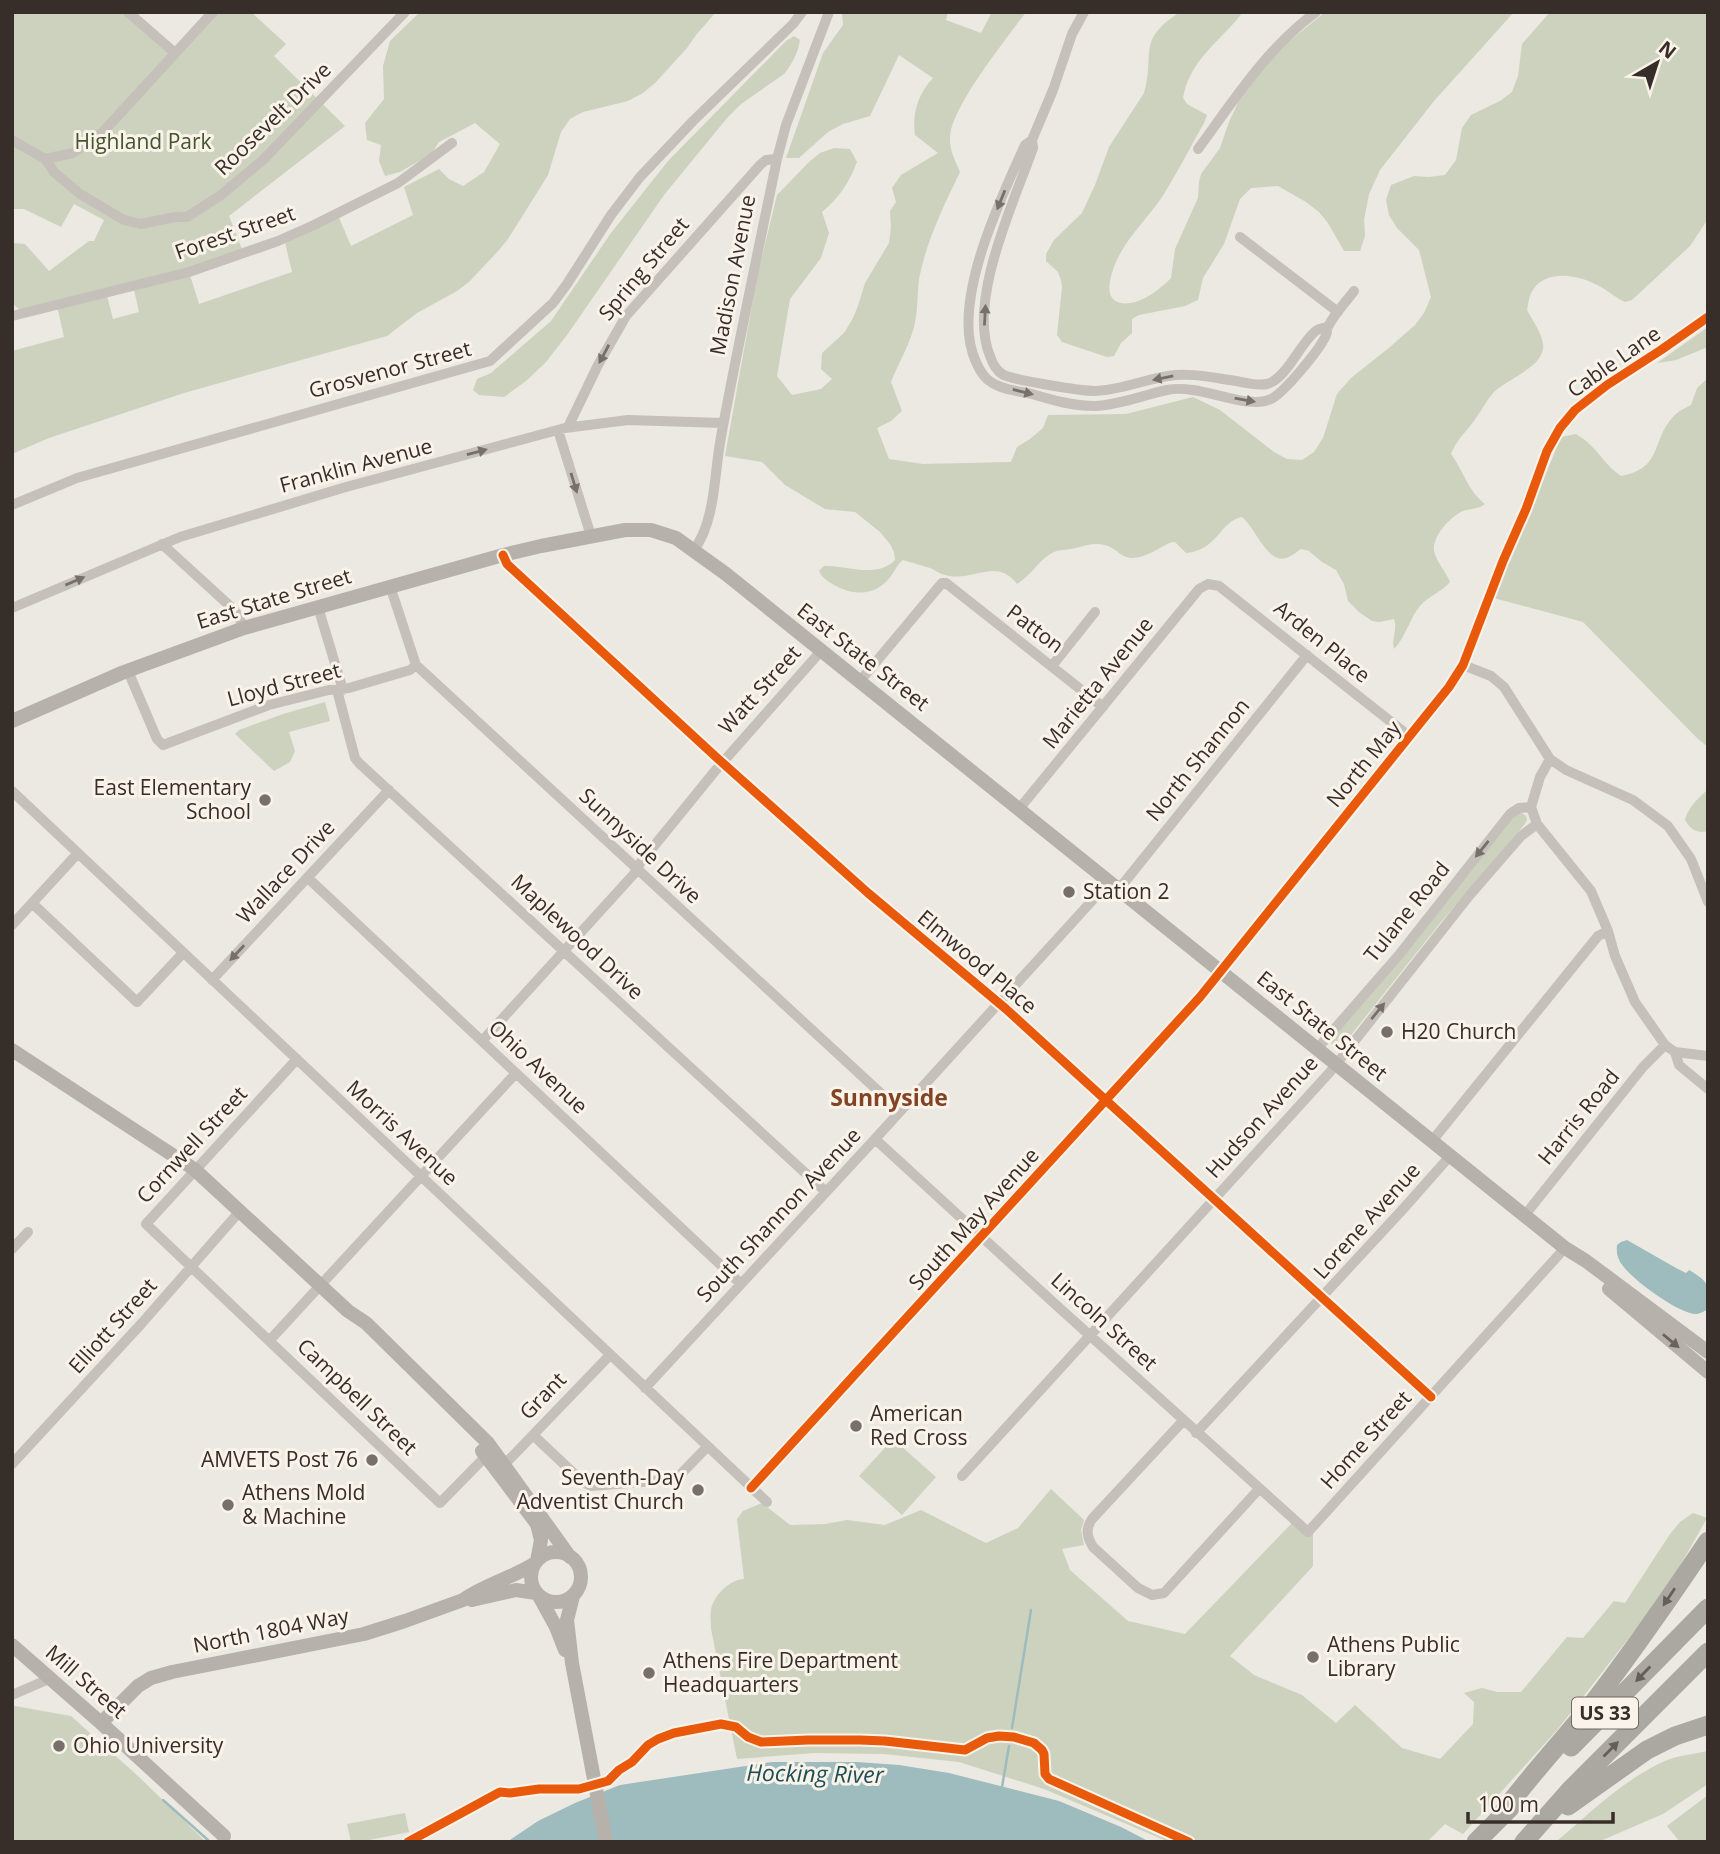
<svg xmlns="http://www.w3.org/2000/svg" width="1720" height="1854" font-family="'Open Sans',sans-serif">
  <rect width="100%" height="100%" fill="#ece8e2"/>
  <path fill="#ccd2bd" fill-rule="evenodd" d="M12,12H128L175,52L213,12H251L286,44L274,56L345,126L229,216L243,252L189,272L199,304L292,272L284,238L337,213L351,246L413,215L404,187L439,169L449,179L463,186L484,172L500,144L475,123L439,142L431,154L400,172L385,176L379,161L381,145L367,140L365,123L384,99L383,66L390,41L420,12H716L696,35L687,48L655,83L643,93L628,101L583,112L570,119L561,132L548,175L508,239L499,250L469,282L457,291L417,313L387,336L184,393L49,438L12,454V351L64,337L57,306L24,314L12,303V243L25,244L49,271L89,241H94L104,220L74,204L61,227L24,209H12ZM133,285L139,312L113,319L106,292Z
    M842,12H948L946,20L981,33L992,12H1026C1007,38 952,106 950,136C949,150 955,160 960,172C944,205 926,242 919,279C917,295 918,311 914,327C909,346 898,364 891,382L902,411L891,421L877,428L889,459L923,464L1011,462L1017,447L1030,439L1043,428L1048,415L1126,414L1193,397L1220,410L1274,452L1287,459L1302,460L1314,452L1323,438L1337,394L1351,378L1390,347L1415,325L1424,313L1431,297L1419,250L1397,228L1389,215L1386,200L1391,185L1414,176L1429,177L1445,175L1456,160L1462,128L1471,115L1500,101L1512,92L1518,76L1522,44L1550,12H1708V219L1690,246L1632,300L1625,302C1616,298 1610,292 1601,287C1581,275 1544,267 1531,293C1529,298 1528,304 1527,310C1532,320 1545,337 1543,349C1540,368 1508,379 1495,391C1487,399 1482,410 1476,418C1468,430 1456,440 1451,454C1463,470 1468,491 1485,504C1477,510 1471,508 1463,511C1451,516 1432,536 1434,551C1436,561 1446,572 1450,582C1442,592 1428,596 1420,606C1409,619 1406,637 1394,649C1391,638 1398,630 1394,619L1379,622L1372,621L1359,612L1348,601L1344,584L1336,570L1322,562L1309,551L1301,549C1296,552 1291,557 1286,558C1267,564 1256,528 1242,517C1220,521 1218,550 1186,553L1175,542H1172C1160,547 1146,558 1132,558C1121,558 1117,549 1108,546C1096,542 1087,545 1076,548C1069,550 1061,549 1054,552C1039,559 1031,576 1017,584C996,556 973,583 945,575C940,574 935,570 930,568C921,565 912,563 903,560C898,564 897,567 893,573C880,593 861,597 840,588C831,583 823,580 819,571L824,566C846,565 877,579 895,560L894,552L890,544L880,532L855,512L825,509L785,485L762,462L725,456L757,277L777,195L809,162L820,153L834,148L850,149L857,162C849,183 839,198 822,212L829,233L821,258L790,299L777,376L792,395L821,389L832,379L821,369L822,353L844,333L852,320L858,306L865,283L889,243L891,227L890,211L896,202L892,188L901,175L938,153L915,135C912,113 918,94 933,78L899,55L870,116L843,124L828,132L799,158H786L823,53L843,25Z
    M1180,12H1243C1220,42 1190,59 1183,98L1187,104L1207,115L1204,123C1191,146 1178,171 1164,194C1145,223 1117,245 1110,281C1105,307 1128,307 1145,298C1155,293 1164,285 1171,278L1175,249L1198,198L1199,182L1201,174L1220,148L1229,122L1242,94L1272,55L1324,13L1514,12L1434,101L1380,170L1369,194L1364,220L1365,236L1360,251H1344L1328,223L1319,212L1306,202L1278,186L1251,188L1240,199L1224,244L1203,278L1198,300L1185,306L1139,315L1132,319V333L1121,343L1114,356L1107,357L1062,342L1057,335L1062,287L1061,280L1058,272L1046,261V254L1054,240L1082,213L1095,185L1109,147L1144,93C1156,54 1135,41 1180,12Z
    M794,36L800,40C798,53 792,64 784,74L741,104L727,118L664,195L567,335L546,362L526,381L504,397L479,395L473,390L477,379L491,373L551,321L611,233L668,161L786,41Z
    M1708,327V347L1676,360L1657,363Z
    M1708,378V747L1698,739L1583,622L1494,598L1561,437L1576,434C1598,447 1602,463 1621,476C1665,468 1650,438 1676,414C1680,410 1686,408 1691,405L1697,388Z
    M325,702L330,721L289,732L295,751L290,762L274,771L235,734L239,730L283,714Z
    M1708,789V831C1697,834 1690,829 1685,820C1688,807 1699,798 1708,789Z
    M1516,813H1522L1526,816L1527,820L1524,825L1441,922L1339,1050L1330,1042L1339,1028Z
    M893,1439L936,1477L902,1515L859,1476Z
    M1051,1489L1084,1520L1081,1530L1084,1545L1062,1549L1070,1570L1128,1621L1185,1634L1292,1523L1313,1532V1566L1230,1656L1254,1675L1302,1695L1336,1723L1355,1705L1402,1748L1440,1759L1473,1724L1474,1702L1464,1693L1482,1688L1497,1692H1521L1567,1637L1583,1638L1614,1601L1625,1603L1670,1534L1680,1522L1693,1513L1707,1518L1667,1589L1558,1729L1463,1834L1445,1824L1427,1842H1169L1044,1789L959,1762L884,1754L814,1753L737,1759L711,1629C711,1623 710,1616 711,1610C713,1596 729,1580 744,1579L737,1519L743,1511L762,1503L790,1525L825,1524L847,1520L885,1525L921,1510L986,1543L1018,1528Z
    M15,1706L71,1716L139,1777L206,1842H12V1707Z
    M1708,1751V1784L1663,1814L1598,1842H1556C1590,1813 1624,1779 1665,1761C1679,1755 1694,1754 1708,1751Z
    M1708,1795V1842H1680L1667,1826Z
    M405,1813L409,1832L359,1842H351L347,1824Z"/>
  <path fill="#9ebbbd" d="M1627,1240L1676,1268L1686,1273L1689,1270C1711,1283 1708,1285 1708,1309C1707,1310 1699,1314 1697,1314C1680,1315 1633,1280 1623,1266C1618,1260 1616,1253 1617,1245L1621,1242Z
    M772,1762H857L899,1765L949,1773L1059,1801L1121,1827L1150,1842H507L538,1821L575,1803L620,1785Z"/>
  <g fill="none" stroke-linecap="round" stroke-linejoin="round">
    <path stroke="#9ebbbd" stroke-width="2.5" d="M1012,1728L1031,1610
      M1002,1787L1009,1746
      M163,1800L208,1840"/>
    <path stroke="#c6c0ba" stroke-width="10" d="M128,12L175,53
      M1084,12L1072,34L1053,90L1032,140L1025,145C1001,198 949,305 976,362C979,369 984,378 991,382C1002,390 1019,391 1032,394C1052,400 1073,406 1095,406C1120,405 1143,395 1167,390C1200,383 1247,411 1271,399C1284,393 1321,348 1326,335C1329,327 1324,333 1329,325C1335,313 1346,302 1354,291
      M12,140L45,159L55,173L80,194L124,220L141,224L175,217H187L221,195L263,160L405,12
      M1032,140L1033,148C1014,202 967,301 990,356C992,362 996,370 1002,374C1011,380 1082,391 1095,391C1121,390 1143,380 1168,376C1190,372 1214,378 1236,381C1246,383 1257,386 1267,384C1287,379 1301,341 1317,330C1320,328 1324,328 1327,327
      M1198,149C1234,100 1266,49 1316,12
      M45,159L73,153L102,133L213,12
      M1240,237L1338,312
      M12,316L189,272L278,241L314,225L398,183L452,143
      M568,427L598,365L626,316L760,165L766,160L777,159
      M558,430L591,536
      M12,505L77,478L490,361L553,303L567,284L611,215L640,177L693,121L793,24L802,12
      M162,544L230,606L237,614L244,628
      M694,550C716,520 714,473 721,437C738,344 758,252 777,159L786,125L829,12
      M503,555L507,564L716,757L868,893L1006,1009L1431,1397
      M390,586L416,665L900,1111
      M318,607L343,690
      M12,608L180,537L346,487L565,428L628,420L723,423
      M1463,665L1491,676L1504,687L1550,759L1566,770L1633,800L1668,826L1691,859L1708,902
      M1052,666L1095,612
      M128,671L157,739L163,745L269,705L329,690L349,688L410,670L416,665
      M860,681L942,583H946L1103,707
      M337,690L355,758L359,763L826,1192
      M1550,759L1540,777L1531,807L1537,824L1591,891L1608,931L1615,956L1635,1002L1665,1045L1675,1052L1679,1065L1708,1089
      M12,791L767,1502
      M1019,809L1199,589L1208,584L1219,586L1409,736
      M308,878L741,1284
      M1119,889L1307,655
      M32,903L137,1002L183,953
      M12,925L78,853
      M212,980L389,790
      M482,1041L633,875L641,862L715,771L821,651
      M1317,1049L1398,956L1510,814L1519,808L1531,807
      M1675,1052L1708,1056
      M297,1059L146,1224L440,1503L486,1456
      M875,1139L1055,1304L1308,1532L1565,1248
      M1432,1141L1598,936L1608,931
      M1525,1215L1643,1067L1665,1045
      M12,1249L28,1232
      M270,1340L516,1073
      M645,1388L875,1139L1110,881
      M1183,1421L1092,1519C1085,1529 1087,1537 1093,1547L1138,1588L1152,1595L1164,1593L1259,1489
      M1196,1433L1404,1208L1450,1156
      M533,1435L583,1482L591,1486L654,1481L678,1477L707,1447
      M12,1464L142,1323L240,1211
      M505,1464L610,1355
      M962,1476L1330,1072L1469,896L1521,836L1537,824
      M751,1488L1200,997L1449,687L1463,665L1503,561L1526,509L1547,451L1560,428L1575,410L1607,385L1661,350L1708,317
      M12,1695L49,1679"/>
    <path stroke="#b6b1ab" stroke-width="14" d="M12,721L124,672L244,628L503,555L541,546L625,530H651L676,538L726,574L1565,1248L1586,1261L1708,1352
      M12,1050L194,1169L348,1311L366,1323L488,1443L570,1557
      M1609,1289L1708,1372
      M482,1451L537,1524L541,1540L537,1561
      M531 1577a25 25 0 1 1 50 0a25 25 0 1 1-50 0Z
      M539,1596L556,1627L565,1650
      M573,1596L567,1620L572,1663L606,1842
      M472,1600L516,1590L536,1593
      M12,1645L101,1723L224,1836
      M101,1723L138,1686L151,1678L172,1672L364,1634L405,1621L463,1600C485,1584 512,1578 534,1564"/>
    <path stroke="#aba7a1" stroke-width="19" d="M1571,1747L1708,1608
      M1568,1806L1647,1750L1675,1736L1708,1725
      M1501,1815C1529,1776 1563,1741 1593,1703C1633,1651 1671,1596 1708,1541
      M1476,1842L1510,1808
      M1524,1842L1570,1790L1708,1652"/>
    <defs>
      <path id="cycleway" d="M503,555L507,564L716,757L868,893L1006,1009L1431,1397
        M751,1488L1200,997L1449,687L1463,665L1503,561L1526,509L1547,451L1560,428L1575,410L1607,385L1661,350L1708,317
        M408,1842L500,1792L510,1793L539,1789H579L608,1781L619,1770L632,1762L648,1745L658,1739L674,1733L721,1724L736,1727L748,1737L761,1742L808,1740H860L885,1741L965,1750L987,1738L999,1736L1014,1737L1034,1743L1042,1750L1044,1754L1045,1774L1049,1779L1189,1842"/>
    </defs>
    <use href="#cycleway" stroke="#f9f3e9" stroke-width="13"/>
    <use href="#cycleway" stroke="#e8590c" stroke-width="9"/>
  </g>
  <defs><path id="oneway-solid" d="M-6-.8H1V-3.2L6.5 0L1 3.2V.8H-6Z" transform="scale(1.75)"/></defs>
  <g fill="#77706a">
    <use href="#oneway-solid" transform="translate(1001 200) rotate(112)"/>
    <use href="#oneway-solid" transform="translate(985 315) rotate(-87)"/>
    <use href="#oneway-solid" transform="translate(604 354) rotate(118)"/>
    <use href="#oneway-solid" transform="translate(1163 378) rotate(169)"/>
    <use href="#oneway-solid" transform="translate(1023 392) rotate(14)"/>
    <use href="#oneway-solid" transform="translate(1245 400) rotate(10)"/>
    <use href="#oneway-solid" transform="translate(477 452) rotate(-15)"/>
    <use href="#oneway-solid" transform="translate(574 483) rotate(73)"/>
    <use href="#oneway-solid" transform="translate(75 581) rotate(-23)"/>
    <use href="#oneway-solid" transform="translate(1482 849) rotate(129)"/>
    <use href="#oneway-solid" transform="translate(237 953) rotate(133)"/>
    <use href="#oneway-solid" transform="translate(1378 1011) rotate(-51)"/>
  </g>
  <use fill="#6a625d" href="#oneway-solid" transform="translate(1671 1341) rotate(40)"/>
  <g fill="#655e59">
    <use href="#oneway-solid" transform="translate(1669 1597) rotate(124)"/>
    <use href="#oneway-solid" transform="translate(1643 1674) rotate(134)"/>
    <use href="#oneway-solid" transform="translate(1611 1749) rotate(-45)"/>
  </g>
  <g fill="#766f6a" stroke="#f9f3e9" stroke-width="2.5">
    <circle cx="265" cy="800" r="7"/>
    <circle cx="1069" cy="892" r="7"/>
    <circle cx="1387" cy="1032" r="7"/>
    <circle cx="856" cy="1426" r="7"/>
    <circle cx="372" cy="1460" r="7"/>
    <circle cx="698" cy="1490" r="7"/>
    <circle cx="228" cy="1505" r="7"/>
    <circle cx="1313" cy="1657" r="7"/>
    <circle cx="649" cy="1673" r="7"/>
    <circle cx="59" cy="1746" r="7"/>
  </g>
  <g text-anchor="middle" stroke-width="6" stroke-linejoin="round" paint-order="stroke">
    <rect fill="#f9f3e9" stroke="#716963" stroke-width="2" x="1572" y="1697.5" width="66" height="31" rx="5"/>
    <g font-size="19" font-weight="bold" fill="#372e29">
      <text x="1605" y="1720">US 33</text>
    </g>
    <g font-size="21" fill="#372e29" stroke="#f9f3e9">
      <text transform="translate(273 119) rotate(-44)" y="7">Roosevelt Drive</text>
      <text transform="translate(235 233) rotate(-19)" y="7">Forest Street</text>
      <text transform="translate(644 269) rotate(-50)" y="7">Spring Street</text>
      <text transform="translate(733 275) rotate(-79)" y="7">Madison Avenue</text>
      <text transform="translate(1614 362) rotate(-35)" y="7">Cable Lane</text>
      <text transform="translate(390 370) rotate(-15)" y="7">Grosvenor Street</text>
      <text transform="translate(356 466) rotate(-15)" y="7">Franklin Avenue</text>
      <text transform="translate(274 599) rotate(-17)" y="7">East State Street</text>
      <text transform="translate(1035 629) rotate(37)" y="7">Patton</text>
      <text transform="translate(1322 642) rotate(39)" y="7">Arden Place</text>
      <text transform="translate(863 657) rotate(38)" y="7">East State Street</text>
      <text transform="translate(1098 683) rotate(-51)" y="7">Marietta Avenue</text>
      <text transform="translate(284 685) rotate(-15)" y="7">Lloyd Street</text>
      <text transform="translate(760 690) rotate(-48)" y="7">Watt Street</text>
      <text transform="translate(1198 760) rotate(-51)" y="7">North Shannon</text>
      <text transform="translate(1364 764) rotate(-51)" y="7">North May</text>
      <text transform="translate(640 846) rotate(43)" y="7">Sunnyside Drive</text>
      <text transform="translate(286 872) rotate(-47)" y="7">Wallace Drive</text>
      <text transform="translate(1407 912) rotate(-51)" y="7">Tulane Road</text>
      <text transform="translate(577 937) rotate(43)" y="7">Maplewood Drive</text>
      <text transform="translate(977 962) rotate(40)" y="7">Elmwood Place</text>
      <text transform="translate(1322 1026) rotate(39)" y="7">East State Street</text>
      <text transform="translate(538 1067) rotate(43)" y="7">Ohio Avenue</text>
      <text transform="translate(1262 1117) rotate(-48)" y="7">Hudson Avenue</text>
      <text transform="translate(1579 1117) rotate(-51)" y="7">Harris Road</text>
      <text transform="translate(402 1133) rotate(43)" y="7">Morris Avenue</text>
      <text transform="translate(192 1145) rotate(-47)" y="7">Cornwell Street</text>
      <text transform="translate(779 1215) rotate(-47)" y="7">South Shannon Avenue</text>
      <text transform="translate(974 1219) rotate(-48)" y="7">South May Avenue</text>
      <text transform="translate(1367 1221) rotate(-48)" y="7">Lorene Avenue</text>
      <text transform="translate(1104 1322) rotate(42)" y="7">Lincoln Street</text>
      <text transform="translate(113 1326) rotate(-48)" y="7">Elliott Street</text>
      <text transform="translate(543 1396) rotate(-46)" y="7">Grant</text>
      <text transform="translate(357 1397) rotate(44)" y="7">Campbell Street</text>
      <text transform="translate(1366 1440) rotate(-48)" y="7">Home Street</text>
      <text transform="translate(271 1631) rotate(-11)" y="7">North 1804 Way</text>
      <text transform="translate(86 1682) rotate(41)" y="7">Mill Street</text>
    </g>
    <g font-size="21" fill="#43542e" stroke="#f9f3e9">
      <text x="143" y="149">Highland Park</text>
    </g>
    <g font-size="21" fill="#372e29" stroke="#f9f3e9" text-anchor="start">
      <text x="251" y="795" text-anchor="end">East Elementary<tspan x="251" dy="24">School</tspan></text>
      <text x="1083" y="899">Station 2</text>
      <text x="1401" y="1039">H20 Church</text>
      <text x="870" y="1421">American<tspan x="870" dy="24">Red Cross</tspan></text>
      <text x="358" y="1467" text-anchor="end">AMVETS Post 76</text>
      <text x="684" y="1485" text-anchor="end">Seventh-Day<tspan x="684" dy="24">Adventist Church</tspan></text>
      <text x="242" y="1500">Athens Mold<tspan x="242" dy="24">&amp; Machine</tspan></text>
      <text x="1327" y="1652">Athens Public<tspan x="1327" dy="24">Library</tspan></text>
      <text x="663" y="1668">Athens Fire Department<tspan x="663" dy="24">Headquarters</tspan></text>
      <text x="73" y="1753">Ohio University</text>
    </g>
    <g font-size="23" font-weight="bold" fill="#834325" stroke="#f9f3e9">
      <text x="889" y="1106">Sunnyside</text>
    </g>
    <g font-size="23" font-style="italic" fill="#204f57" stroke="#f9f3e9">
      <text transform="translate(815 1774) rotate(1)" y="8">Hocking River</text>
    </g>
  </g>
  <rect width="1720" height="1854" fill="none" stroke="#372e29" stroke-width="28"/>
  <g transform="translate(1657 63) rotate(39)" stroke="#f9f3e9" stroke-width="5" paint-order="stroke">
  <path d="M0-5L12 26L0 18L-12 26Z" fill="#372e29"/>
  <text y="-10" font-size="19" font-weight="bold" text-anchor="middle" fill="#372e29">N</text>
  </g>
  <path d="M1468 1812v10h145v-10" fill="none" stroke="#372e29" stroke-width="3.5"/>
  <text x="1478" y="1812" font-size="21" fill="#372e29" stroke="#f9f3e9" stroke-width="5" paint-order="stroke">100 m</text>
</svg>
